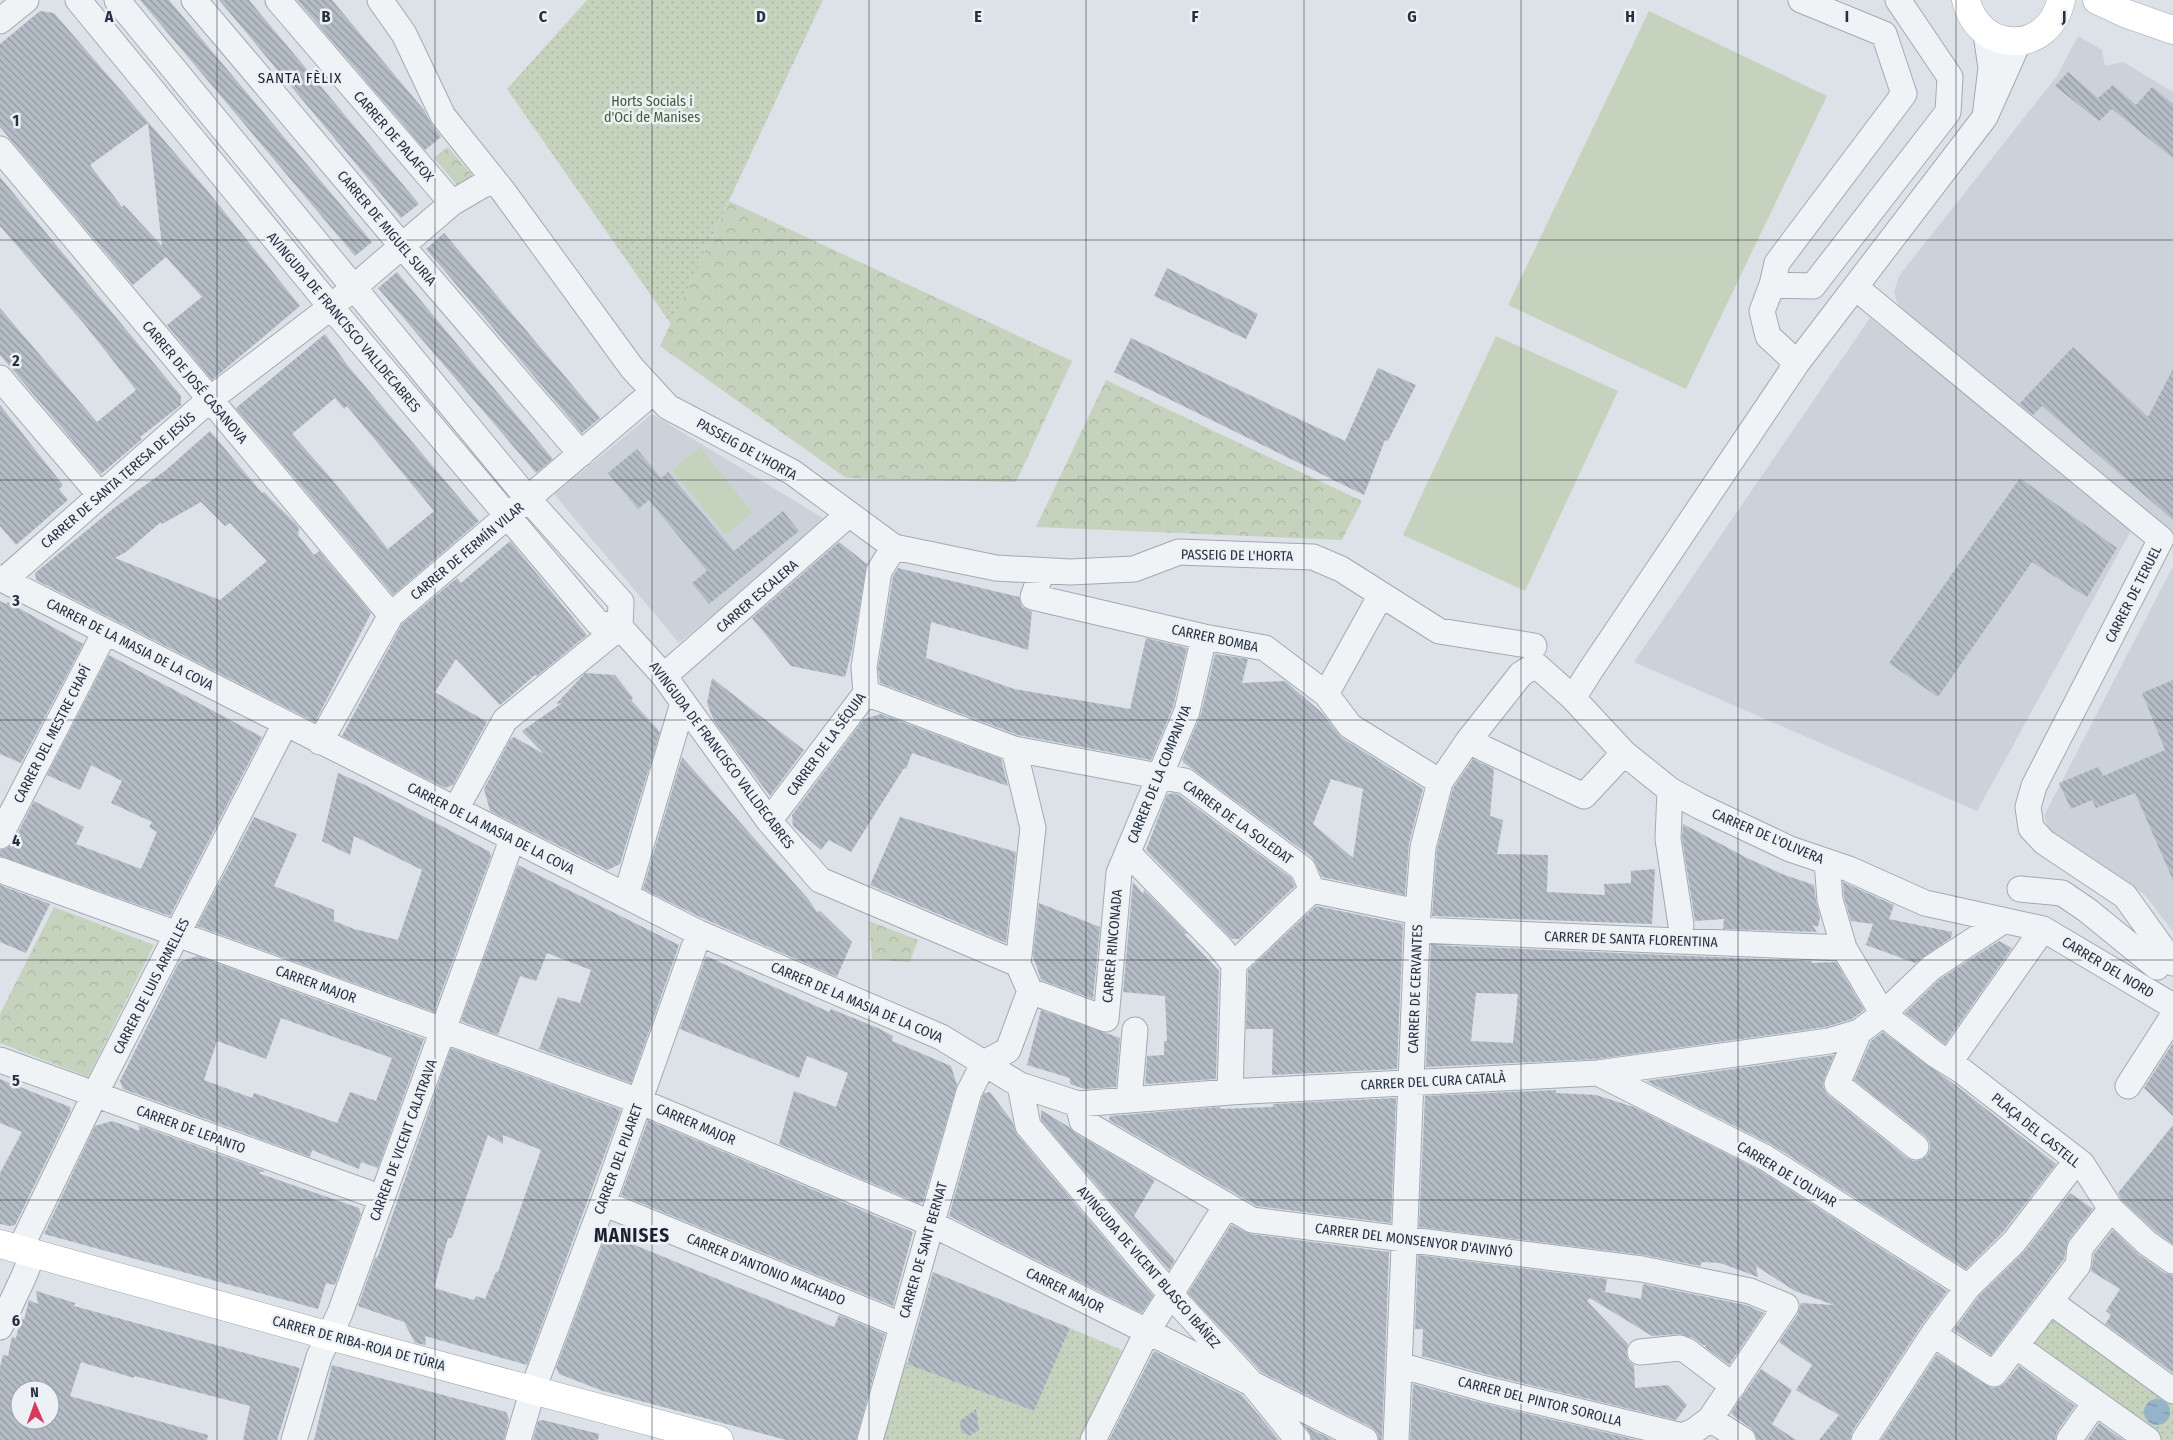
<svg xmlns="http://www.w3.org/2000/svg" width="2173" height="1440" font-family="'Fira Sans Condensed',sans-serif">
  <defs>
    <pattern id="park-crowns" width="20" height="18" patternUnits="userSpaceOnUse" patternTransform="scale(1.25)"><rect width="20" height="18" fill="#c5d3be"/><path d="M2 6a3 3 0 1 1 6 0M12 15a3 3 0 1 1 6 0" fill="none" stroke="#a9b6a4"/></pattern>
    <pattern id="garden-dots" width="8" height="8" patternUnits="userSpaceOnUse" patternTransform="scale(1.25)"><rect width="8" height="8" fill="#c5d3be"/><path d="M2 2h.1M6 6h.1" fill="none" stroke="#a9b6a4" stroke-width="1.8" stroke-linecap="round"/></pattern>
    <pattern id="water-ripples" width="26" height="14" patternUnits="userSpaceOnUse" patternTransform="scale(1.25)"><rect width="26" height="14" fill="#95b4cb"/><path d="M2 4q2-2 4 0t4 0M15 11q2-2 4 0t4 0" fill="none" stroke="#7993a6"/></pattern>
    <pattern id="building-back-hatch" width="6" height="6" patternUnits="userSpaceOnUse" patternTransform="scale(1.25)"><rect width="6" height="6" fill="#b4bcc5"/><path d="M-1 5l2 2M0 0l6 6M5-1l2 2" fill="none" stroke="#9299a1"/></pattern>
  </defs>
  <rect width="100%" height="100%" fill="#dde2e8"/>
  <path fill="#cbd2da" d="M2078,36L2102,50L2105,66L2123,62L2173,92V531L2141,511L1899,308L1894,292L1899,276L2057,76Z
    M1870,318L2133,527L1977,811L1634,662Z
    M652,414L828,521L679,643L554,494Z
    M2173,566V932L2145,895L2049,831L2044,816Z"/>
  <path fill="#c5d3be" d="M1649,11L1827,96L1686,389L1508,305Z
    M1496,336L1618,391L1525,591L1403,535Z
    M700,447L753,513L725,535L672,470Z"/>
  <path fill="url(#park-crowns)" d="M448,147L477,181L463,192L434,158Z
    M729,201L1072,361L1016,482L846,478L660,346Z
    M1106,380L1362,501L1342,540L1036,527Z
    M54,907L154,945L88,1077L0,1043V1014Z
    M869,921L918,940L910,962L872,959Z"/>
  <path fill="url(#garden-dots)" d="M587,0H823L671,324L507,89Z
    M2054,1309L2173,1396V1440H2155L2024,1348Z
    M1070,1328L1122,1350L1080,1440H883L902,1362L939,1374L1034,1411Z"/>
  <path fill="url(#water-ripples)" d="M2144 1412a13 13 0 1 1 26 0a13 13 0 1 1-26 0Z"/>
  <path fill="url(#building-back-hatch)" fill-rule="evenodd" d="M140,0H169L372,242L355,256Z
    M219,0H249L419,204L401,218Z
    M297,0H332L424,110L432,125L441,137L425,150Z
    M40,11L54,13L206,189L300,306L212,380L167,325L202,297L166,257L133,285L0,127V44ZM148,123L162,246L124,205L122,207L90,165Z
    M2068,72L2098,98L2113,85L2136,105L2152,87L2173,104V158L2112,109L2099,121L2055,86Z
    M0,177L181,396V405L140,437L142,439L101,474L0,355V308L97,422L136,390L85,325L0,226Z
    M444,233L600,418L582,433L426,249Z
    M1167,268L1258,314L1246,339L1154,296Z
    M397,272L553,459L536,473L378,288Z
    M325,334L348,366L479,521L393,595L236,408ZM335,398L344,409L347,406L434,511L388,549L330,477L292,434Z
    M1131,338L1345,441L1378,368L1416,385L1388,441L1385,440L1364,495L1114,372Z
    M2073,347L2148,417L2173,369V520L2042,406L2033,415L2019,404Z
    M0,405L63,485L59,489L68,500L16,545L0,526Z
    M210,431L262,493L264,492L295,523L299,528L298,535L314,555L319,551L371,613L315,722L36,580L35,573L114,508L166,470ZM201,502L225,526L230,523L267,561L220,600L115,558L126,552L161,522L162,524Z
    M637,449L661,478L668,472L734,551L783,511L799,531L709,604L692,583L707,571L649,500L638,509L608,473Z
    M2020,478L2117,548L2087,597L2032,562L1938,697L1889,663Z
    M510,541L587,635L537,676L535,675L500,705L456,659L435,692L487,722L453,785L445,788L342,736L402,624L457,578L461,583Z
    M839,542L867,564L852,650L845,677L791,666L752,618Z
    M898,568L1019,597L1022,607L1032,612L1028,650L931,622L926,658L1014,689L1130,709L1146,638L1187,648L1173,707L1151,760L1018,735L880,683L878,668L893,576Z
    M0,601L6,604L8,602L83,644L21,763L0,754Z
    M1215,654L1248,659L1242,683L1285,681L1321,712L1342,738L1423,789L1409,843L1405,895L1322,877L1312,857L1184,763L1182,760L1201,714ZM1331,779L1363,789L1353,858L1313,824Z
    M109,655L262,737L170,916L0,856V850L7,848L13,843L34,801L84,827L76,844L141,869L157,832L149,827L152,822L111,803L122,781L91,765L80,790L47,775Z
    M585,673L615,675L633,698L631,700L660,732L620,864L608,870L490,811L484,789L510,740L514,737L544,754L522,731L562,703L556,704Z
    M712,678L804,750L770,796L714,721L707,703Z
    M2173,680V880L2135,793L2096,808L2092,800L2071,809L2059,783L2098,767L2103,776L2165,750L2142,693Z
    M881,714L1001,759L1008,786L912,753L906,769L904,768L851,852L829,840L821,850L793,826L792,815L864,719Z
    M682,757L809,900L817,912L820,911L852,942L837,977L700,917L643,889Z
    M1473,759L1494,769L1490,816L1503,820L1497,854L1548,855L1547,892L1605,895L1604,884L1631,883V871L1655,869L1652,924L1432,916L1437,849L1453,788Z
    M338,773L365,785L490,852L491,856L434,1012L197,926L254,817L297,834L274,886L334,910V921L354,929L398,940L422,870L354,836L350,855L322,841Z
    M1173,793L1179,795L1291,878L1295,886L1239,939H1232L1146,850L1167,795Z
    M900,817L1016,852L1006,943L870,885Z
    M1683,824L1747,858L1782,874L1814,885L1816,901L1820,917L1818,927L1812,925L1817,932L1723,929L1724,919L1695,921L1682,838Z
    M518,865L679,945L631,1083L539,1049L558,997L580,1003L591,970L547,953L536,981L520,976L498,1035L461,1021Z
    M1133,882L1143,894L1144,890L1188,934H1184L1219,971L1216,1079L1145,1084L1147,1056L1164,1055V1041H1167L1165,996L1123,992Z
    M1843,882L1894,905L1889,919L1952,932L1951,938L1915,963L1866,945L1873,924L1851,921L1844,897Z
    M0,885L50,904L26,953L0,942Z
    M1039,903L1100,927L1093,999L1041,980L1033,956Z
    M1316,906L1403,924L1397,1069L1272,1075L1273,1029H1246L1248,970Z
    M1999,941L2012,948L1945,1044L1905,1013L1940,979Z
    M1431,945L1812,961L1811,963L1836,962L1864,1010L1852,1019L1826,1027L1597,1059L1426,1067ZM1476,993L1518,994L1513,1043L1471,1041Z
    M197,956L424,1039L378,1168L361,1162L359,1169L312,1150L310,1157L123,1089L120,1081L179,962ZM281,1018L392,1058L376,1101L350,1092L337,1123L254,1093L252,1098L204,1080L217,1041L266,1059Z
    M706,956L829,1012L831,1009L878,1028L893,1036L892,1041L951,1066L957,1085L923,1202L919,1203L779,1144L794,1091L836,1107L848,1073L807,1056L799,1078L680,1029Z
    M1041,1010L1120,1038L1116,1087L1085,1089L1070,1084V1078L1027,1065Z
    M1883,1032L1962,1090L2056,1164L2003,1232L1966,1269L1774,1146L1646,1081L1834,1055L1824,1079L1823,1087L1828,1095L1907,1158L1913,1161L1921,1160L1927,1156L1930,1150V1142L1925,1136L1854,1080L1871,1041Z
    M2173,1043V1116L2144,1088Z
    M451,1048L621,1110L527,1365L425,1336L426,1345L415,1343L404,1322L358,1306L376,1256L377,1259ZM488,1135L503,1144V1135L541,1150L498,1272H496L485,1299L476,1296L474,1300L434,1288L448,1238H452Z
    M0,1079L70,1107L71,1110L15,1225L10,1226L0,1224V1173L22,1132L0,1123Z
    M1556,1090V1093L1596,1095L1634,1107L1759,1170L1947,1291L1921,1326L1852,1432L1850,1440H1819L1839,1415L1796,1390L1812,1365L1779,1342L1798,1314L1801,1303L1834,1305L1795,1291L1756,1266L1758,1277L1720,1263L1702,1262L1700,1266L1644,1255L1419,1227L1425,1096Z
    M990,1092L1012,1121L1017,1135L1153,1296L1142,1313L949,1216L982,1097L984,1093Z
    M1396,1098L1391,1223L1257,1206L1109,1120L1110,1116L1220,1107V1109L1273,1107V1104Z
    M1041,1110L1069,1127L1075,1133L1155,1180L1134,1216L1175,1260L1169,1270L1041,1120Z
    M648,1120L913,1232L893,1306L621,1195Z
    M112,1121L140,1131L138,1125L265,1171L258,1173L359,1208L361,1214L335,1285L326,1283L318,1309L44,1234L95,1126Z
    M2173,1125V1244L2156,1232L2122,1200L2118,1193Z
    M2070,1193L2093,1209L2068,1240L2064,1259L1991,1355L1954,1330L1979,1296L2025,1251Z
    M1231,1225L1250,1234L1389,1252L1382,1440H1379L1377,1433L1371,1427L1261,1372L1188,1293Z
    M2113,1230L2139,1255L2165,1273L2173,1275V1373L2105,1324L2111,1315L2106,1311L2120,1289L2091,1271L2094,1254Z
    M608,1234L834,1327L839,1315L885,1334L856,1440H786L603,1391L559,1374L556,1368L606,1235Z
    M1418,1255L1607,1279L1605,1292L1641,1299L1643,1284L1746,1305L1764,1313L1729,1365L1705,1347L1706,1345H1703L1693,1338L1679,1334L1652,1336L1590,1298L1587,1301L1628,1344L1626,1354L1629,1361L1634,1365L1635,1388L1668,1385L1687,1405L1676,1420L1489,1375L1422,1356L1423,1329H1415Z
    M933,1272L1070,1328L1034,1411L907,1364Z
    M36,1291L75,1303L74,1306L300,1368L277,1440H243L250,1406L135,1376L134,1378L81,1362L70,1396L208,1435L207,1440H0V1367L3,1355L8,1356L12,1337L16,1338L21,1318L24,1320L29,1300L38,1304ZM20,1390H50V1420H20Z
    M1154,1351L1242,1395L1279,1440H1109Z
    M1937,1354L1992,1388L1999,1387L2005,1383L2019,1366L2075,1406L2057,1432L2055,1440H1881Z
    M332,1365L506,1412L509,1419L504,1440H314Z
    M1761,1369L1792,1390L1772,1424L1796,1440H1757L1755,1433L1751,1428L1736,1418L1731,1413Z
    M1413,1384L1482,1403L1637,1440H1410Z
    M976,1409L979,1430L970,1436L961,1431L960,1421Z
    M543,1420L599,1434L598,1440H533L538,1421Z
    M2099,1423L2123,1440H2087Z
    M1305,1426L1333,1440H1312Z"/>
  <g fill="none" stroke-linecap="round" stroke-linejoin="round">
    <defs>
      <path id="minor" d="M78,0L331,307L598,623L620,627L664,676L769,821L820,880L1018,964
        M117,0L528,499L621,602L620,627
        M194,0L403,247L581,454
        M278,0L452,203
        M380,0L404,34L443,116L503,191L632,368L668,407L792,472L894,547L996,568L1070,572L1134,569L1179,552L1313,557L1341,569L1439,631L1534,646
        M0,21L26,0
        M1986,34L1991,68L1985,117L2019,41
        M0,149L391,615
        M1772,285L1813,286L1948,112L1950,77L1898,0
        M1855,287L2161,539L2034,786L2028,807L2031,828L2044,842L2125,896L2173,963
        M1797,363L1768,336L1762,311L1772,285L1777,263L1904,94L1884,34L1801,0
        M0,378L100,495
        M1042,571L1033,597L1204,637L1265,648L1326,694L1350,726L1440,782
        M0,578L699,933L941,1037L1020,1085L1078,1104L1230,1092L1598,1073L1829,1041L1859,1032L1883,1014L1931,968L2003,921
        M4,580L209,400L331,307L452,203L493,179
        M664,676L849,514
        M866,693L1014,749L1033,828L1018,964L1030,991L1008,1050L984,1063
        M1326,694L1381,595
        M1573,698L1590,671L1797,363L1985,117
        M1468,741L1584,796L1624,753
        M320,742L391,615L653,392
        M1014,749L1185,781L1303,869L1312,890L1418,912
        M1670,790L1668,839L1681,925
        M456,809L505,720L620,627
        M769,821L866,693L864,667L879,571L894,547
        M0,836L105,632
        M1128,853L1219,946L1234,964L1230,1092
        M1827,862L1830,900L1844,948L1883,1014L1936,1055L1962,1071L2082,1164L2111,1209L2147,1243L2173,1261
        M0,870L639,1101L930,1223L1365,1440
        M2020,889L2062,893L2087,910L2157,967
        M626,896L683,703
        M1418,930L1844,948
        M1234,964L1312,890
        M1030,991L1106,1019L1119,873L1187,711L1204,637
        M1859,1032L1837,1084L1916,1147
        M0,1060L382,1198
        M1949,1063L2043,929
        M1598,1073L1766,1158L1968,1287
        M1020,1085L1028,1126L1171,1295L1254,1386L1298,1440
        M2128,1086L2173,1016
        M1129,1100L1135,1030
        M1078,1104L1082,1121L1252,1220L1642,1269L1750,1291L1786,1306L1710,1419L1694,1431L1682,1436L1679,1440
        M603,1203L901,1325
        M20,1249L95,1094L285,724
        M2051,1302L2173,1391
        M0,1327L24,1276L33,1253
        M1933,1334L1994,1374L2078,1265L2080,1248L2111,1209
        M2016,1346L2148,1440
        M1640,1352L1680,1348L1687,1351L1733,1386
        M1399,1365L1485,1389L1682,1436
        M1710,1419L1743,1440
        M294,1440L319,1357L340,1313L512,840
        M518,1440L533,1389L603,1203L699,933
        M870,1440L969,1092L984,1063
        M1093,1440L1148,1330L1226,1206
        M1396,1440L1418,912L1423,847L1440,782L1468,741L1521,674L1536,665L1573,698L1624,753L1670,790L1699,806L1790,849L1849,869L1925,903L2043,929L2173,1006
        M1864,1440L1933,1334L1968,1287L2014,1242L2077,1160
        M2069,1440L2095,1403"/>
      <path id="major" d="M1966,0C1979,55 2049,55 2061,0
        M2097,0L2127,14L2173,30
        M0,1244L330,1336L719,1440"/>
    </defs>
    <use href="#minor" stroke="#a2a9b2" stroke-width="27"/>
    <use href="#major" stroke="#9ca8b5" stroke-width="29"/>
    <use href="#minor" stroke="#f0f3f6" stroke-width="25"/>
    <use href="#major" stroke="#fff" stroke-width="28"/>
  </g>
  <path fill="none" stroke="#253140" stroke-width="1" stroke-opacity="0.55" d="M217,0V1440M435,0V1440M652,0V1440M869,0V1440M1086,0V1440M1304,0V1440M1521,0V1440M1738,0V1440M1956,0V1440M0,240H2173M0,480H2173M0,720H2173M0,960H2173M0,1200H2173"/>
  <g text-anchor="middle" stroke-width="5" stroke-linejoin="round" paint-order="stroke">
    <g font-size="14" fill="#3d5d32" stroke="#edf1f6">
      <text x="652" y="106">Horts Socials i<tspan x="652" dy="16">d'Oci de Manises</tspan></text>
    </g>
    <g font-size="14" fill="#253140" stroke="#edf1f6">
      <text transform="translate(394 136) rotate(49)" y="5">CARRER DE PALAFOX</text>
      <text transform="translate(387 228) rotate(50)" y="5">CARRER DE MIGUEL SURIA</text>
      <text transform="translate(344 322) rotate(50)" y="5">AVINGUDA DE FRANCISCO VALLDECABRES</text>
      <text transform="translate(195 382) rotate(50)" y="5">CARRER DE JOSÉ CASANOVA</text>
      <text transform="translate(747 449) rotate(29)" y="5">PASSEIG DE L'HORTA</text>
      <text transform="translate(118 480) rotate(-41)" y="5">CARRER DE SANTA TERESA DE JESÚS</text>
      <text transform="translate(467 551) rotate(-40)" y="5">CARRER DE FERMÍN VILAR</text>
      <text transform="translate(1237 555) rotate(1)" y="5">PASSEIG DE L'HORTA</text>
      <text transform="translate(2133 594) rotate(-63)" y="5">CARRER DE TERUEL</text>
      <text transform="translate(757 596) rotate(-41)" y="5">CARRER ESCALERA</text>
      <text transform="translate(1215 638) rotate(12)" y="5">CARRER BOMBA</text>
      <text transform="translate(130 644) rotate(27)" y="5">CARRER DE LA MASIA DE LA COVA</text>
      <text transform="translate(52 734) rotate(-63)" y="5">CARRER DEL MESTRE CHAPÍ</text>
      <text transform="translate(826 744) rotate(-54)" y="5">CARRER DE LA SÉQUIA</text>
      <text transform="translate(722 755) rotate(53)" y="5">AVINGUDA DE FRANCISCO VALLDECABRES</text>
      <text transform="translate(1159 774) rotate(-68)" y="5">CARRER DE LA COMPANYIA</text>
      <text transform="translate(1238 822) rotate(36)" y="5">CARRER DE LA SOLEDAT</text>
      <text transform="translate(491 828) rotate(27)" y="5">CARRER DE LA MASIA DE LA COVA</text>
      <text transform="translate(1768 836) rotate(23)" y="5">CARRER DE L'OLIVERA</text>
      <text transform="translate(1631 939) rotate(2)" y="5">CARRER DE SANTA FLORENTINA</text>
      <text transform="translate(1112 946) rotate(-85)" y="5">CARRER RINCONADA</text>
      <text transform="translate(2108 967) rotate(31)" y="5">CARRER DEL NORD</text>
      <text transform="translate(316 984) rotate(20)" y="5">CARRER MAJOR</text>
      <text transform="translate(151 986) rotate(-63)" y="5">CARRER DE LUIS ARMELLES</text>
      <text transform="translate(1415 989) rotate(-88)" y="5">CARRER DE CERVANTES</text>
      <text transform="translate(857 1002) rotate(23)" y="5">CARRER DE LA MASIA DE LA COVA</text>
      <text transform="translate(1433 1081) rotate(-3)" y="5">CARRER DEL CURA CATALÀ</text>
      <text transform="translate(696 1124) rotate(23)" y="5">CARRER MAJOR</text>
      <text transform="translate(191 1129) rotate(20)" y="5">CARRER DE LEPANTO</text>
      <text transform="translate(2036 1130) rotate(39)" y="5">PLAÇA DEL CASTELL</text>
      <text transform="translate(403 1140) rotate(-70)" y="5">CARRER DE VICENT CALATRAVA</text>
      <text transform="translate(618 1159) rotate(-70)" y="5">CARRER DEL PILARET</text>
      <text transform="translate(1787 1174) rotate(31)" y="5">CARRER DE L'OLIVAR</text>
      <text transform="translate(1414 1240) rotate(7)" y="5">CARRER DEL MONSENYOR D'AVINYÓ</text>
      <text transform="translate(923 1250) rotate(-74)" y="5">CARRER DE SANT BERNAT</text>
      <text transform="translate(1149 1267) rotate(49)" y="5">AVINGUDA DE VICENT BLASCO IBÁÑEZ</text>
      <text transform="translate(766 1269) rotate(22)" y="5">CARRER D'ANTONIO MACHADO</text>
      <text transform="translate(1065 1290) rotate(26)" y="5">CARRER MAJOR</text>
      <text transform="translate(359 1343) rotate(15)" y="5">CARRER DE RIBA-ROJA DE TÚRIA</text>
      <text transform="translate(1540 1401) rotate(14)" y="5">CARRER DEL PINTOR SOROLLA</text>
    </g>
    <g font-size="15" letter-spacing="1" fill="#182230" stroke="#edf1f6">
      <text x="300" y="83">SANTA FÈLIX</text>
    </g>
    <g font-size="19" font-weight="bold" letter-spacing="1" fill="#182230" stroke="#edf1f6">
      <text x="632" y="1242">MANISES</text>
    </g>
  </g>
  <g font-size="16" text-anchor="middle" font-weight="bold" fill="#253140" stroke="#edf1f6" stroke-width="5" stroke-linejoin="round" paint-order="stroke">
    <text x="109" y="22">A</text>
    <text x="326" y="22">B</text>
    <text x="543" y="22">C</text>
    <text x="761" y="22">D</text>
    <text x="978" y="22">E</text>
    <text x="1195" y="22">F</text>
    <text x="1412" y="22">G</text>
    <text x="1630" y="22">H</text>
    <text x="1847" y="22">I</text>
    <text x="2064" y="22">J</text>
    <text x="16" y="126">1</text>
    <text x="16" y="366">2</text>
    <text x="16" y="606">3</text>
    <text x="16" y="846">4</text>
    <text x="16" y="1086">5</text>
    <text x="16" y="1326">6</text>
  </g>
  <g transform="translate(35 1405) rotate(358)"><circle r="24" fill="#edf1f6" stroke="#9da4ad"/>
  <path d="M0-4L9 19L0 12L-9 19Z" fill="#d8385d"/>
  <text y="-8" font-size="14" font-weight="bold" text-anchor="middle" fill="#253140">N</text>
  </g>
</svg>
